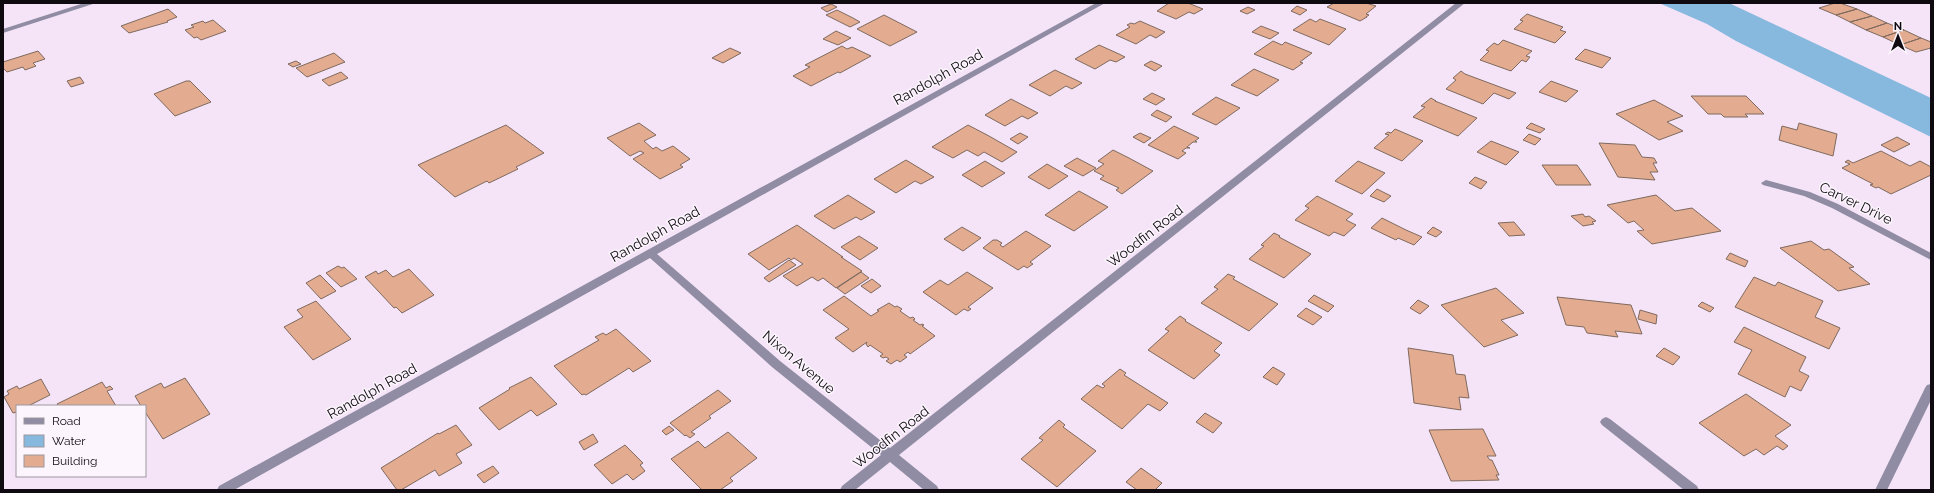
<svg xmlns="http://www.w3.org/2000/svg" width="1934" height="493" font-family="Raleway,sans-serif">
  <rect width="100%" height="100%" fill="#f5e4f7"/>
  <path fill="#87b8de" d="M1659,3H1729L1931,98V137L1736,41L1707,24Z"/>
  <path fill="#e3ab90" stroke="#7f6a5f" d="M1169,3H1188L1203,9L1194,14L1189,12L1176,19L1157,11Z
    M1334,3H1366L1376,6L1366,14L1369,15L1366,17H1367L1360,21L1327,7Z
    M1835,3H1840L1857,9L1836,15L1819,8Z
    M831,4L837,7L827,12L821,8Z
    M1297,6L1307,10L1300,15L1291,11Z
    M1248,7L1255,10L1247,14L1240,11Z
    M168,9L177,17L167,21L168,22L129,33L121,26Z
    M1857,9L1872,16L1850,22L1836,15Z
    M837,10L853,18L860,22L850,27L826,15Z
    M1527,14L1563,27L1560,30L1566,32L1555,43L1514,29L1523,21L1520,20Z
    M884,15L917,32L890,46L857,29Z
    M1872,16L1887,23L1866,30L1850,22Z
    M1310,19L1316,22L1320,19L1346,29L1329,45L1293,30Z
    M213,20L226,31L201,40L197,37L194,38L185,30L194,27L191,25L203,21L205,23Z
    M1140,21L1165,32L1156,38L1150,35L1136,44L1116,35L1130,27L1127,25L1131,23L1134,24Z
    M1887,23L1904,30L1883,37L1866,30Z
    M1261,26L1279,33L1270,39L1252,32Z
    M1904,30L1921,38L1900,45L1883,37Z
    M836,31L851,38L838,45L823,39Z
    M1921,38L1931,42V48L1916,52L1900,45Z
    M1503,40L1532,51L1526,56L1530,57L1526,62L1522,60L1511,71L1480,60L1489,51L1486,50L1494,43L1498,45Z
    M1273,41L1282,45L1285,42L1312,53L1300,62L1303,63L1293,70L1254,54Z
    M1099,45L1119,54L1125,57L1116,62L1110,60L1095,69L1075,59Z
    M842,46L847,49L852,47L871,56L840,73L838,72L811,86L793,76L810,67L805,65Z
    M730,48L741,53L723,63L712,58Z
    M1585,49L1611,58L1602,68L1575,59Z
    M38,51L45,59L33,63L36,66L25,70L23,67L7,72L3,68V62Z
    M334,53L345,62L307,77L296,68Z
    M296,61L301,64L293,67L288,64Z
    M1151,61L1162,66L1155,71L1144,65Z
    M1254,69L1279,80L1257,96L1231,85Z
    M1055,70L1076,80L1082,83L1072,89L1066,86L1050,96L1029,85Z
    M1461,71L1465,74L1516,93L1509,99L1494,93L1483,104L1446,89L1456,80L1453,78Z
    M341,72L348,78L329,86L322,80Z
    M80,77L84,83L71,87L67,81Z
    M186,81H190L211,102L175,116L154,94Z
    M1551,81L1578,91L1566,102L1539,92Z
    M1152,93L1165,99L1156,105L1143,99Z
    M1691,96H1746L1764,114H1745L1748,117H1724L1721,114H1708Z
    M1216,97L1240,108L1216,125L1192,114Z
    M1431,98L1436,101H1435L1477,118L1458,136L1413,117L1425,107L1421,106Z
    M1011,99L1038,113L1028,119L1022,116L1005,126L985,115Z
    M1654,100L1683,116L1667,122L1683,131L1659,140L1616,114Z
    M1157,110L1172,117L1166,122L1151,115Z
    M639,123L656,135L644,141L653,149L656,147L662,151L673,146L690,159L680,165L683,167L660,179L633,159L644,153L640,151L630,156L607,138Z
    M1531,123L1545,129L1540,133L1526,128Z
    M1799,123L1837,134L1833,156L1779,140L1782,126L1797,130Z
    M506,125L544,153L516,167L518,169L489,183L487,181L455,197L418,165Z
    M968,125L989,136L1017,152L1002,162L984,152L978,156L967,150L953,158L932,147Z
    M1174,126L1199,138L1195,141L1197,142H1193L1187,147L1190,148H1186L1182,151L1186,153L1178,159L1148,145Z
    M1395,129L1423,141L1402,161L1374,148L1389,135L1385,134L1388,132L1391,133Z
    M1020,133L1028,137L1018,144L1010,139Z
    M1140,133L1151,138L1144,143L1133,137Z
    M1529,134L1541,139L1535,145L1523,140Z
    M1897,137L1910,144L1894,152L1881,145Z
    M1491,141L1519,152L1506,165L1477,152Z
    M1599,143L1635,145L1642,157L1654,158L1657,163H1653L1658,172H1650L1655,180L1618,177Z
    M1113,150L1129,158L1153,171L1122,194L1116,190L1119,188L1100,179L1104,176L1094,171L1104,164L1098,161Z
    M1881,151L1910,166L1920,161L1931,167V175L1891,194L1878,187L1876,188L1870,185L1873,184L1842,168L1850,164L1845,162L1848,160L1853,163Z
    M1077,158L1096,168L1083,176L1064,166Z
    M906,160L934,177L921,184L915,181L896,193L874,179Z
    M985,161L1005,173L982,187L962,175Z
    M1358,161L1385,173L1362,194L1335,181Z
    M1047,164L1068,176L1049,189L1028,177Z
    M1542,165H1577L1591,185H1556Z
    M1475,177L1487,182L1481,189L1469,183Z
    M1377,189L1391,196L1384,202L1370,196Z
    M1079,191L1108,207L1074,231L1045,215Z
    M848,195L875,212L861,220L856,217L834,229L814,216Z
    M1656,195L1675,211L1692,208L1721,231L1652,244L1637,231L1644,230L1634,221L1628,223L1607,205Z
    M1317,196L1353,214L1346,220L1356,225L1344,236L1334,232L1329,236L1295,220L1309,208L1305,206Z
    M1583,214L1585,217L1589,216L1596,221L1592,222L1594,224L1583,226L1571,216Z
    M1382,218L1406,230L1422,237L1414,245L1398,238L1396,240L1371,228Z
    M1514,222L1525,235L1509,236L1498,223Z
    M797,225L843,257H841L862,271L836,288L823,278L818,281L812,277L797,286L783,276L803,264L794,258L791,260L789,258L769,270L748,254Z
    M962,227L981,238L963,251L944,239Z
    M1433,227L1442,232L1436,237L1427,233Z
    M1026,231L1051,246L1030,262L1033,264L1027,268L1024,266L1018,270L983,248L993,240H997L1002,243L1000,245L1003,247Z
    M1274,233L1280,236L1279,237L1311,254L1284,278L1249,259L1264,246L1261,245Z
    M859,236L878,248L860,260L841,247Z
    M1811,241L1824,250L1829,249L1854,267L1849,268L1870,284L1838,291L1780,248Z
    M1730,253L1748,261L1745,267L1726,259Z
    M789,260L796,265L769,282L764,278Z
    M338,266L342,268L344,267L357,279L341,287L326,273Z
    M409,269L434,295L402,313L396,307L394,308L365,277L376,271L378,274L386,270L393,277Z
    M861,272L869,278L845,294L837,288Z
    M967,272L993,288L968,307L971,309L968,311L964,309L956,315L923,292L940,280L948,285Z
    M1228,274L1235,277L1233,279L1278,304L1249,331L1201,303L1218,289L1214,287Z
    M320,275L336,291L321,299L306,283Z
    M1754,277L1775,286L1778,282L1823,301L1815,317L1840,328L1829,349L1735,307Z
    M872,279L881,286L871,293L861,286Z
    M1496,288L1524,313L1501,320L1518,335L1484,347L1441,305Z
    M1314,295L1334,306L1328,312L1308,301Z
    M844,296L871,316L879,311L877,310L889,303L895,307L897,306L902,309L900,311L910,318L913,317L915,319L913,320L920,325L922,324L924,325L922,326L935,336L910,354L908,352L904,355L907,357L900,362L897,360L891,364L886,361L889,359L886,357L883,358L880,356L883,354L870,345L868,347L866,344L867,342L853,352L835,338L849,329L823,310Z
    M1557,297L1631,305L1642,334L1615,331L1618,337L1587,333L1584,327L1566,325Z
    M1418,300L1429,306L1420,314L1410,308Z
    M316,301L351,339L313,360L284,327L303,317L297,310Z
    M1702,302L1714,308L1710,312L1698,306Z
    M1306,308L1322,317L1313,325L1297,316Z
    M1640,310L1657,315L1656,324L1638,319Z
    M1180,316L1186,320L1185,321L1222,343L1214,351L1220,355L1194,379L1148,350L1169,331L1165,329Z
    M1744,327L1806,357L1799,371L1809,376L1801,391L1790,386L1785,397L1738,374L1752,350L1734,342Z
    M616,329L651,361L633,372L629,368L586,395L584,394L582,395L554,366L599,340L595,337L603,333L606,335Z
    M1408,348L1453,355L1456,374L1465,375L1469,398L1459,397L1461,410L1414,403Z
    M1664,348L1680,357L1673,365L1656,356Z
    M1273,367L1285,374L1277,385L1263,377Z
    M1120,369L1126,373L1124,375L1168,403L1160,411L1148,404L1122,429L1081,399L1097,385L1103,388L1105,386L1102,384Z
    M531,377L557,404L537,416L531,410L499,430L479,408L510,389L509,388Z
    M185,378L210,414L163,439L145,412V406H141L135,396L161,383L164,388Z
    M41,379L50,395L28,406H17V412L13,413L4,397L9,394L7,391L17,386L19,389Z
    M102,382L106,388L110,386L113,389L107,391L116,406H58L57,404Z
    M718,390L731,401L709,416L711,418L691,432L695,434L690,438L686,435L685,436L670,423Z
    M1746,394L1791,425L1775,436L1788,446L1783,450L1777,446L1764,455L1756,449L1744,456L1699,423Z
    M1205,413L1222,423L1213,433L1196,422Z
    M1059,420L1065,425L1063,427L1096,451L1057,487L1021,459L1043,440L1039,438Z
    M456,425L472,445L456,454L462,463L439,476L435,470L401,490H397L381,468L438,433L439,434Z
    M669,426L674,430L666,435L662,431Z
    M1483,429L1496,456H1487L1490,460H1492L1499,475H1496L1499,480L1451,481L1429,430Z
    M728,432L757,458L730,478L733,481L720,490H702L671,459L698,441L705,448Z
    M593,434L598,442L584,450L579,442Z
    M625,445L643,463L640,465L645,471L633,480L627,474L612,484L594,465Z
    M493,466L499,473L484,483L477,475Z
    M1141,468L1162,483L1155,490H1137L1126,482Z"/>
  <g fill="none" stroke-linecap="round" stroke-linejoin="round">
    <path fill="#908ca3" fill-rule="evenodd" d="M84,3H96L3,33V29Z
      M1096,3H1105L657,254L780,361L890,448L1456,3H1465L899,455L937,486L939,490H924L890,462L855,490H840L842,486L881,455L772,367L650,258L234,490H217L219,486Z
      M1766,180L1810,192L1838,204L1931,253V260L1832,208L1804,196L1763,185L1761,183Z
      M1931,384V400L1887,490H1875L1925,388L1927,385Z
      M1606,417L1610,419L1697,486L1699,490H1684L1602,425L1600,422L1602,419Z"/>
  </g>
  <g text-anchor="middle" stroke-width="3" stroke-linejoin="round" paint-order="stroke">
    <g font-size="14" fill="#0f0a10" stroke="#fcf5fd">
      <text transform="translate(938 77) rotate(-29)" y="5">Randolph Road</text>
      <text transform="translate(1856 203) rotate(26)" y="5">Carver Drive</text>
      <text transform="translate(655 234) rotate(-29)" y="5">Randolph Road</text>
      <text transform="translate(1145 236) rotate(-38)" y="5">Woodfin Road</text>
      <text transform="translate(799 362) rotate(40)" y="5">Nixon Avenue</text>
      <text transform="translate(372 391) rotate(-29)" y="5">Randolph Road</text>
      <text transform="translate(891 437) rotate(-38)" y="5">Woodfin Road</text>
    </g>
  </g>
  <rect width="1934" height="493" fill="none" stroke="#0f0a10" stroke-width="8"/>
  <rect x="16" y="405" width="130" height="72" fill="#fcf5fd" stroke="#9d979e"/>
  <rect x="24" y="418" width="20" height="6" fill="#908ca3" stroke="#9d979e"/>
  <text x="52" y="425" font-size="12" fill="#0f0a10">Road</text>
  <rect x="24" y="435" width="20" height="12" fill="#87b8de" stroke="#9d979e"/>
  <text x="52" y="445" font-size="12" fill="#0f0a10">Water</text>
  <rect x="24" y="455" width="20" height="12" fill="#e3ab90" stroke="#9d979e"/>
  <text x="52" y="465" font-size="12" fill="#0f0a10">Building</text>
  <g transform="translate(1898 36)" stroke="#fcf5fd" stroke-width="3" paint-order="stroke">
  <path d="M0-3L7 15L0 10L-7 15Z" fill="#0f0a10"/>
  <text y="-6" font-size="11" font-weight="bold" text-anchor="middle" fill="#0f0a10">N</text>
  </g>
</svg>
